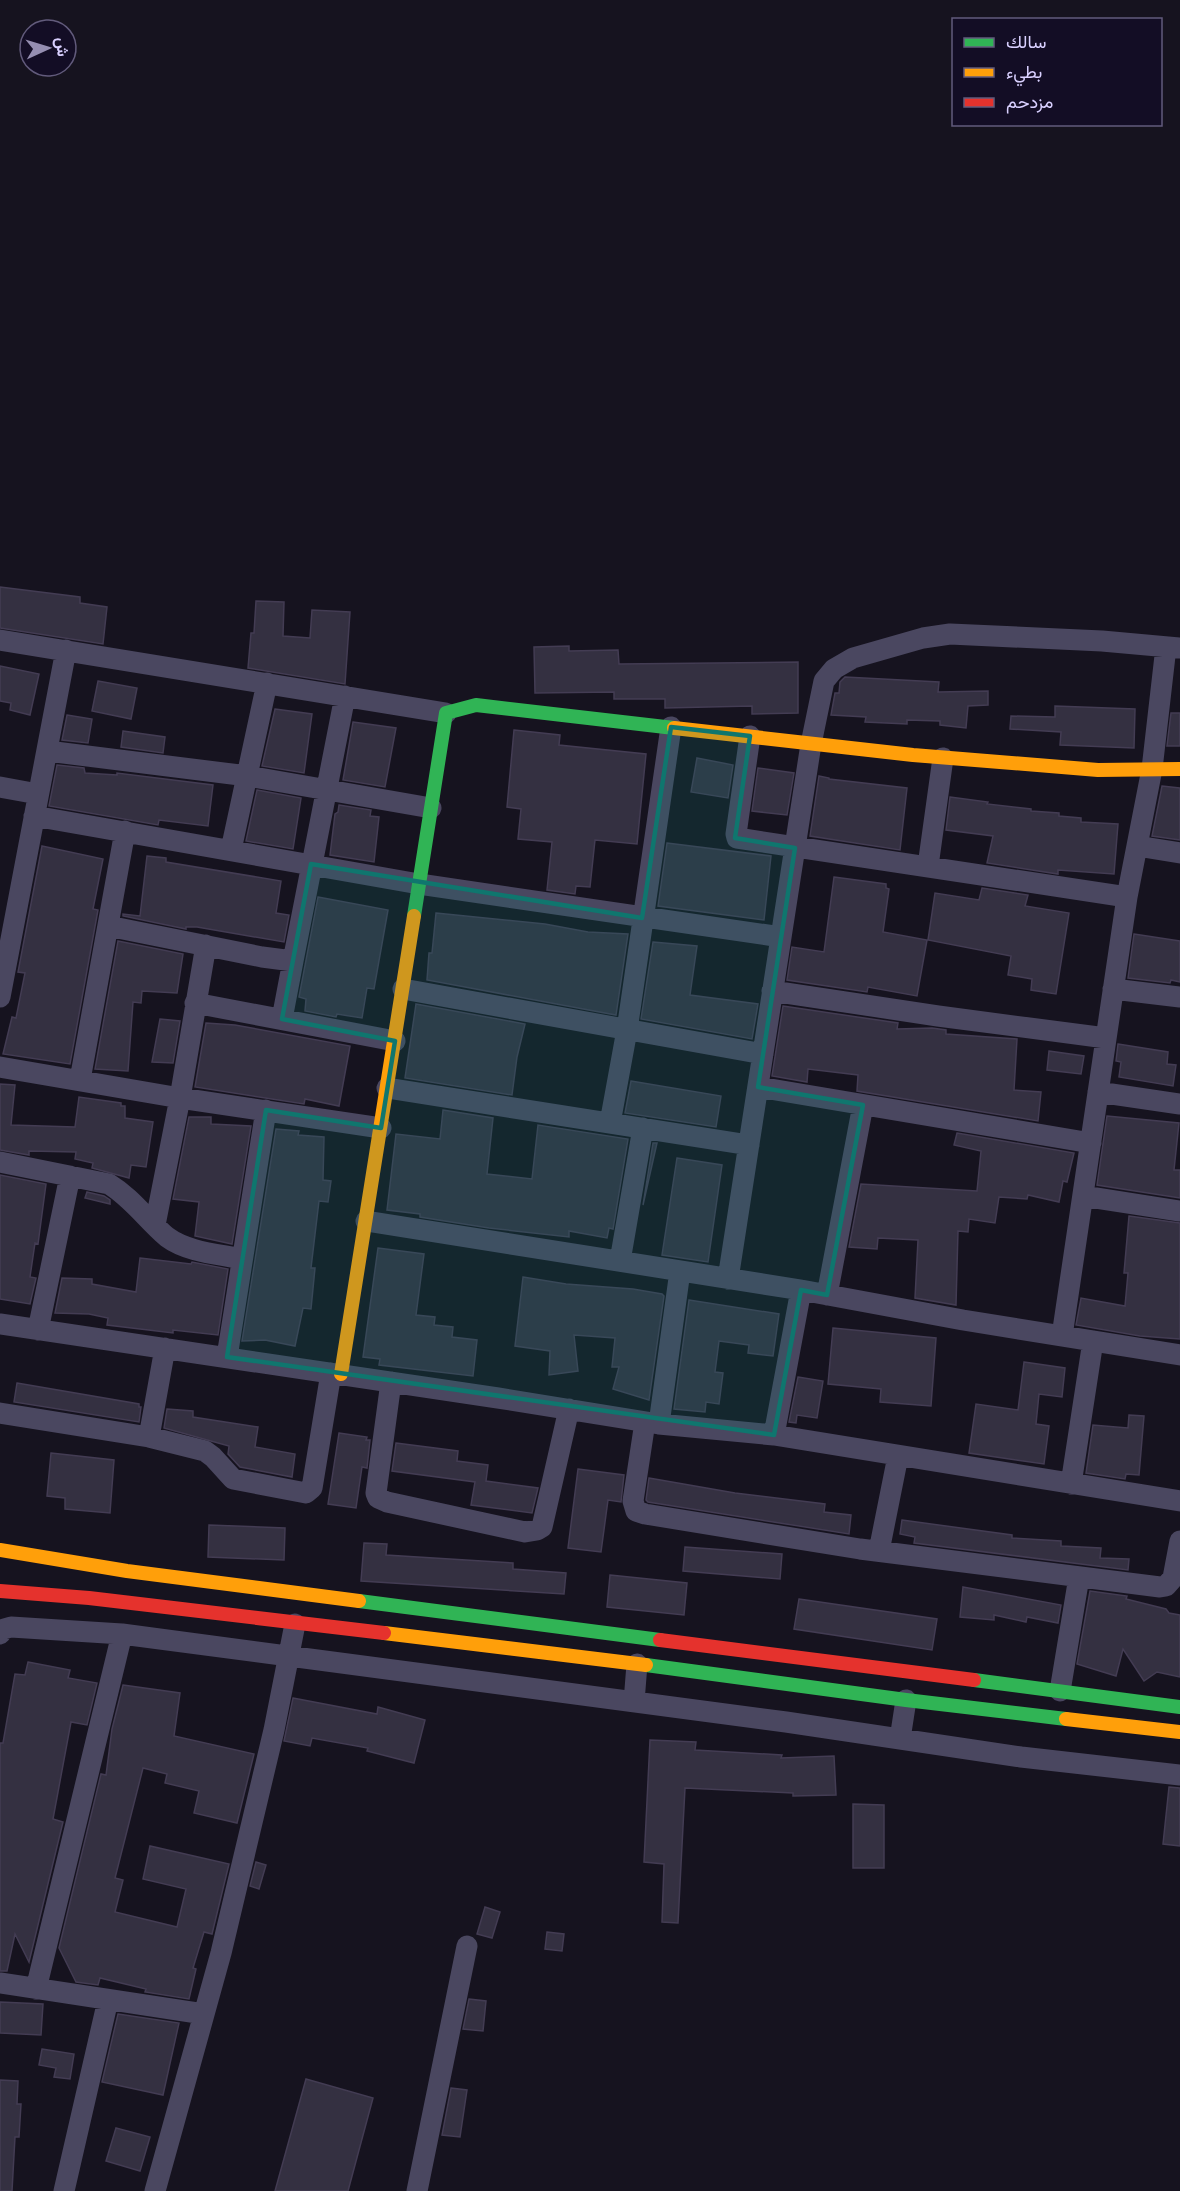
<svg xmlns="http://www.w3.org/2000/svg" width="1180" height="2191" font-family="'Titillium Web',Vazirmatn,sans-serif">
  <rect width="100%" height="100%" fill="#16131f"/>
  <path fill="#343041" stroke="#433c53" stroke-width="1.5" d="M0,587L80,597V603L107,607L103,644L0,628Z
    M256,601L284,602L283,636L310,638L312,610L350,612L345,684L248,668L251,633H254Z
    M569,646V651L618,650L619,664L798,662V713L752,714V706L665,708V699H614V692L535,693L534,647Z
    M0,666L39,674L30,715L10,710L11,703L0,701Z
    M845,677L939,682L938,692L988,691V705L968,706L966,728L940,725V721L907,720V724L865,722L866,717L831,715L835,693H839L840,682Z
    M98,681L137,688L131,719L92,711Z
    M1055,706L1135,709L1134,748L1060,745L1061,732L1010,729L1011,716L1055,717Z
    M275,709L312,714L304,773L262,766Z
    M1171,713H1180V746H1167Z
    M67,715L92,719L88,743L62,740Z
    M353,722L396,728L385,787L343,780Z
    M514,730L560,735L559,745L646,754L637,844L595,840L590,887L576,886L575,894L547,890L552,842L518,839L521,809L507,807Z
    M123,731L165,737L163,753L121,747Z
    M697,758L733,765L728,798L691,792Z
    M57,765L84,768L85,773L117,775V773L213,785L208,826L159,820L158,825L49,806Z
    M758,768L794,773L787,815L752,811Z
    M819,776L829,778V779L907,788L900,850L810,836Z
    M1162,786L1180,788V840L1152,836Z
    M257,790L301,798L293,849L246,841Z
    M950,797L988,802L987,804L1031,809V811L1059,813V816L1081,818V822L1118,824L1114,874L1058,870V874L987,863L993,836L946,830Z
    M339,805L371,810L370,816L379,817L374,862L330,855L335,814L338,812Z
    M667,843L771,856L764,920L658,906Z
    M42,846L103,859L93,909L98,910L70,1064L3,1054L12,1017L16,1018L25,973L18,972Z
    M147,856L166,858V862L281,881L276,913L289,915L284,942L197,927H186V929L123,916V914L140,916Z
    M834,877L886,884V888L889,889L883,932L927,940L917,996L868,987L867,992L787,980L792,947L824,952Z
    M982,888L1028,895L1025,906L1069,913L1056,994L1031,990L1032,979L1008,975L1011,956L928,940L935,893L979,900Z
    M318,897L388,910L374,989L367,988L362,1018L337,1014L336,1017L305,1011L306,999L299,997Z
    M436,913L545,924L588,932L628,934L616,1015L427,980L429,953H432Z
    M1134,934L1180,941V982L1171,980L1170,983L1128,978Z
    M118,941L183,954L177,993L142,991L141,1003L133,1002L128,1071L95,1069Z
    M653,942L697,946L690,995L758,1004L752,1039L641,1019Z
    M416,1004L525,1024L517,1057L512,1095L405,1078Z
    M783,1006L898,1023L897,1029L932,1028L946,1030V1034L1017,1039L1014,1090L1041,1092L1038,1121L857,1091L858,1075L808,1069L807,1082L772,1076Z
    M160,1019L180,1021L173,1063L152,1062Z
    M206,1023L235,1025L350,1046L339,1106L305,1099L304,1104L195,1087Z
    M1118,1044L1168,1052L1167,1064L1176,1065L1173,1086L1119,1077L1121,1062L1116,1061Z
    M1049,1051L1084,1056L1081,1074L1047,1070Z
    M631,1081L721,1096L716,1127L625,1113Z
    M0,1084L15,1085L11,1125L75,1127L79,1097L121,1103V1106H125V1118L153,1122L146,1167L131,1165L129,1178L92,1168L93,1163L75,1159L76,1152L29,1151V1155L0,1150Z
    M443,1110L493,1118L487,1174L532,1179L538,1125L628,1139L613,1229L609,1228L607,1238L569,1231V1237L489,1228L420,1217V1214L387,1210L396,1134L440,1139Z
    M1107,1116L1179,1123L1174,1170H1180V1198L1097,1185Z
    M189,1117H211V1124L251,1126L232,1244L195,1236L199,1202L173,1199Z
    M276,1129L299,1131L298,1135L324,1137L323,1180L331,1181L328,1202L319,1201L311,1268H315L311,1309L303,1308L295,1346L265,1340L242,1341Z
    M957,1133L1074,1153L1067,1182L1063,1181L1059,1202L1028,1195L1027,1199L999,1197L995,1223L969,1219L968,1232L958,1231L956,1305L915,1298L918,1240L878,1238L877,1249L849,1247L861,1184L977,1191L981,1151L954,1145Z
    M653,1143H657L643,1205Z
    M677,1158L722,1165L708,1262L662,1255Z
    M0,1175L46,1184L38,1244L35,1243L30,1277L36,1278L30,1304L0,1299Z
    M87,1192L104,1196L110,1200V1204L85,1198Z
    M1129,1216L1180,1223V1339L1140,1336L1076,1325L1081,1298L1125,1306L1128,1273H1124Z
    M378,1248L424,1254L416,1315L435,1317L434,1325L453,1327L452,1337L477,1340L473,1376L379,1365L380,1359L363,1357Z
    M140,1258L191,1264L192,1262L228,1269L218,1335L173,1330V1333L107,1325L108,1318L89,1314L55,1313L62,1278L92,1279V1284L136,1292Z
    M523,1277L566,1284L633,1289L662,1294L664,1296L649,1400L613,1389L619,1367H612L615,1338L574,1335L578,1371L549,1375L550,1351L515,1346Z
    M689,1300L779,1314L773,1356L748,1353L749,1345L719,1341L715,1372L723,1373L719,1404L706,1402L705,1412L674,1409Z
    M833,1328L936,1338L931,1406L880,1402L881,1389L828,1384Z
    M1024,1362L1065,1368L1062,1397L1039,1394L1036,1424L1049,1426L1044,1464L969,1453L976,1404L1018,1410Z
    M798,1377L823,1381L817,1418L797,1415L796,1423L789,1422Z
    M17,1383L139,1404V1407H141L139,1422L14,1402Z
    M167,1409L193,1411V1417L258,1427L255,1447L295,1454L292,1477L240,1467L228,1454L229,1446L164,1428Z
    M1129,1415L1144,1416L1139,1475L1126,1474L1125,1479L1086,1473L1093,1425L1128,1428Z
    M339,1433L367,1437L366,1440H370L367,1468L362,1467L356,1508L328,1504Z
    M396,1443L458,1451L457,1461L488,1465L486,1481L538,1488L532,1513L471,1505L475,1482L392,1471Z
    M51,1453L114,1460L110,1513L65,1509V1498L47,1496Z
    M578,1469L624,1475L621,1502L608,1500L601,1552L568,1548Z
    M649,1478L735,1493L825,1504L824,1512L851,1515L849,1534L648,1502L646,1500Z
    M902,1520L1012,1535V1538L1061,1541V1546L1101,1548L1100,1558L1129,1559L1128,1570L914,1543L915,1537L900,1534Z
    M209,1525L285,1528L284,1560L208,1557Z
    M364,1543L387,1544L386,1555L513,1563V1569L566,1573L564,1594L361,1581Z
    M685,1547L782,1554L780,1579L683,1571Z
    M610,1575L687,1583L684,1615L607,1607Z
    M963,1587L1061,1605L1058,1623L1027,1617L1026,1622L994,1615V1620L960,1617Z
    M1090,1591L1127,1596L1126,1599L1166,1609L1169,1613L1180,1615V1677L1157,1672L1144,1681L1123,1649L1116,1676L1077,1664Z
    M799,1599L937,1619L932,1650L794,1629Z
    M28,1662L70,1670L68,1678L97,1683L87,1725L71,1722L53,1819L63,1822L29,1962L15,1934L7,1971H0V1743H3L15,1674L25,1675Z
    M123,1685L180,1693L174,1736L254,1754L237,1823L194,1813L199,1791L165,1783L167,1774L143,1768L115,1878L123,1880L115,1912L177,1927L186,1889L143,1879L150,1846L229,1864L212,1934L204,1932L193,1968L196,1969L189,1999L145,1992L146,1989L100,1978L98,1985L76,1982L59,1948L101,1774L106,1775L112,1729Z
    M293,1698L377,1714L378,1707L425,1720L414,1763L367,1751L368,1748L312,1738L310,1746L284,1741Z
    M650,1740L696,1742L695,1750L782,1755L781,1758L834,1756L836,1795L793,1796V1793L685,1788L678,1923L662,1922L664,1864L644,1862Z
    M1169,1787L1180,1788V1846L1163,1844Z
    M853,1804L884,1805V1868H853Z
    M256,1862L266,1865L259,1889L250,1886Z
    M485,1907L500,1912L492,1938L477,1934Z
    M547,1932L564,1934L562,1951L545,1949Z
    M469,1999L486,2001L483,2031L463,2029Z
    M0,2002L43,2004L41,2035L0,2033Z
    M118,2014L179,2023L163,2095L102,2082Z
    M42,2049L74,2054L70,2079L54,2077L56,2068L39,2065Z
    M306,2079L373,2098L348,2191H275Z
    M0,2080L18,2081L17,2104H21L19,2137H15L12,2191H0Z
    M451,2088L467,2090L460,2137L442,2135Z
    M116,2128L150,2137L140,2171L106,2161Z"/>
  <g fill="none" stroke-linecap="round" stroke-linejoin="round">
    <path stroke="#4a4760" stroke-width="21" d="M0,640L446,713
      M750,736L736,834L737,838L1127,897
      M47,751L248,776L431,808
      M0,787L38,794
      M34,816L419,884L781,937
      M1137,846L1180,853
      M231,850L267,683
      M928,866L943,758
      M108,926L262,957L293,961L345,696
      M403,989L763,1054
      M1113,989L1180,997
      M772,991L938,1016L1106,1038
      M0,997L66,650
      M195,1003L395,1041
      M282,1019L293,961
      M0,1067L180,1098L381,1128
      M80,1080L125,831
      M758,1087L1091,1143
      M387,1088L749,1145
      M1098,1092L1180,1104
      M610,1123L627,1030L671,727
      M0,1162L109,1184C132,1198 147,1220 167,1237C187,1252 218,1254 242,1259
      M1083,1196L1180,1211
      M366,1221L801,1290L963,1320L1180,1355
      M155,1225L180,1098L206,945
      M620,1261L643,1128
      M728,1279L811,744L824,681L834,669L853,658L923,638L950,634L1102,641L1180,648
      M827,1295L863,1105
      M0,1324L498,1398L659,1424L774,1435L1180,1501
      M38,1330L70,1176
      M1062,1336L1127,897L1152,769L1166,647
      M227,1357L266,1110
      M391,1382L376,1493L378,1498L387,1502L525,1532L537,1530L542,1527L569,1409
      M0,1413L149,1437L205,1451L213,1457L233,1479L306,1493L312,1488L331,1373
      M645,1422L633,1501L636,1511L645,1514L860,1549L1160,1587L1166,1586L1173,1578L1180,1541
      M659,1424L680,1271
      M774,1435L801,1290
      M149,1437L165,1348
      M1071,1484L1093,1341
      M879,1551L898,1456
      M0,1634L4,1629L11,1627L122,1634L786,1722L1021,1757L1180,1775
      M1060,1691L1079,1577
      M634,1702L637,1664
      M900,1739L906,1700
      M0,1983L204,2014
      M36,1989L122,1634
      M64,2191L108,2000
      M155,2191L221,1953L274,1730L295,1624
      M417,2191L467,1946"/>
    <path stroke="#30b455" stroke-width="14" d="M414,916L446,713L476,705L674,728
      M359,1601L660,1640
      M646,1665L906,1700L1066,1719
      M974,1680L1180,1707"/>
    <path stroke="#ff9f0a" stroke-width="14" d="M674,728L913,755L1098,770L1180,769
      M341,1374L414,916
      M0,1550L127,1571L359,1601
      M384,1633L646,1665
      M1066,1719L1180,1732"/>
    <path stroke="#e5322d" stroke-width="14" d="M0,1591L89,1598L384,1633
      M660,1640L974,1680"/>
  </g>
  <path fill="#0f766e" fill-opacity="0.2" stroke="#0f766e" stroke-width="4.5" stroke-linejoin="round" d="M671,727L750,736L735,838L795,848L758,1087L863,1105L827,1295L801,1290L774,1435L227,1357L266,1110L381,1128L395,1041L282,1019L311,864L642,918Z"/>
  <rect x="952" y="18" width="210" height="108" fill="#130d25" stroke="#625b7c" stroke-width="1.5"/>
  <rect x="964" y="38" width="30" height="9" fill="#30b455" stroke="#625b7c" stroke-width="1.5"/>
  <text x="1006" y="48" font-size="18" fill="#d9d0ff">سالك</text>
  <rect x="964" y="68" width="30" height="9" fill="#ff9f0a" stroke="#625b7c" stroke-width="1.5"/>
  <text x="1006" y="78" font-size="18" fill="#d9d0ff">بطيء</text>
  <rect x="964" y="98" width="30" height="9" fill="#e5322d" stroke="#625b7c" stroke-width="1.5"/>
  <text x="1006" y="108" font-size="18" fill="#d9d0ff">مزدحم</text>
  <g transform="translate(48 48) rotate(86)"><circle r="28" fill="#130d25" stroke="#625b7c" stroke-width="1.5"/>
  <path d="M0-4.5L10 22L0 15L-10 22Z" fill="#958eb1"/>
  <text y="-9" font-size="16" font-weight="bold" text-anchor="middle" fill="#d9d0ff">ش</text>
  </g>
</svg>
